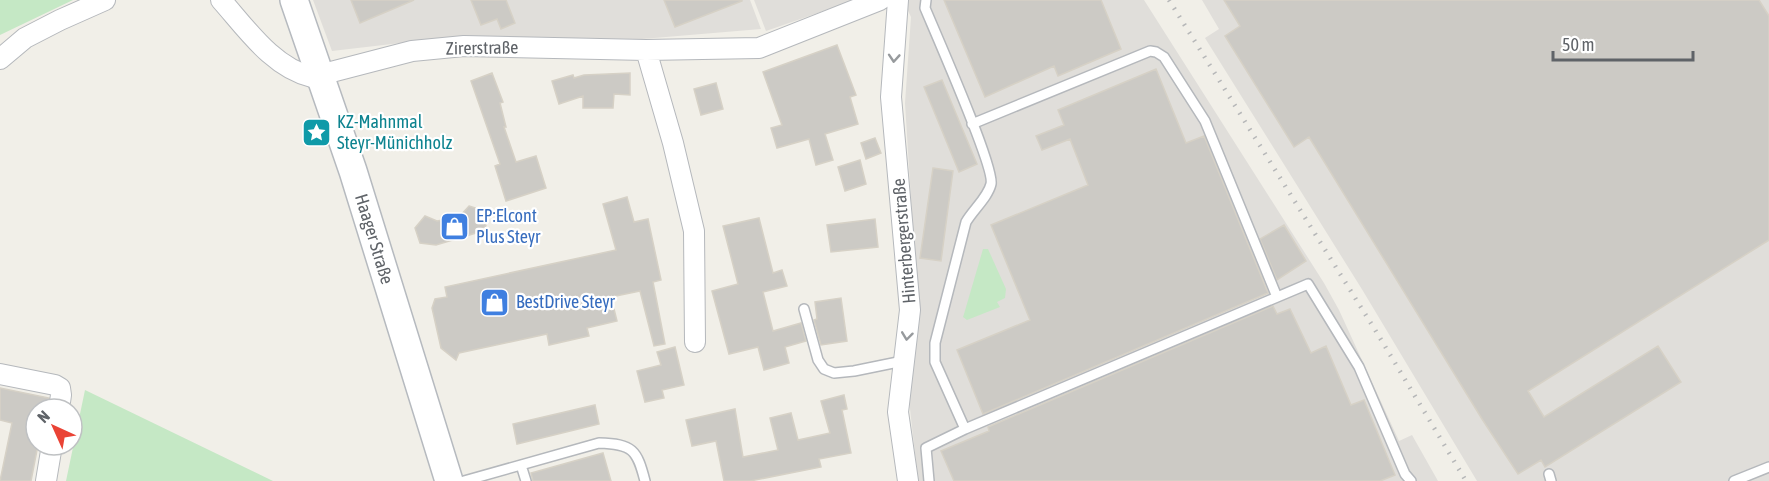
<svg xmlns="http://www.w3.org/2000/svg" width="1769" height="481" font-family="'Asap Condensed',sans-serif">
  <rect width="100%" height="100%" fill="#f1efe8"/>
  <path fill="#e0deda" d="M313,0H750L761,29L642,39L452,37L332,51Z
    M754,0H855L766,31Z
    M903,0H1144L1324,283L1339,310L1399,441L1412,435L1438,481H918L909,400L917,297L905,103L911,17Z
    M1202,0H1769V481H1477L1363,291L1205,38L1219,29Z"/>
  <path fill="#c5e8c5" d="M0,0H73L0,35Z
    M983,249H988L1006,289L1005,298L997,302L1000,307L967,320L963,317L964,314Z
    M85,390L273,481H66Z"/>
  <path fill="#cccac5" stroke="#d6d1c6" stroke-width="1.5" d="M351,0H414L360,23Z
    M471,0H506L515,23L501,29L497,19L481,25Z
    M664,0H742V1L675,27Z
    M944,0H1101L1121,49L1058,76L1054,66L985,97Z
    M1224,0H1759L1769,16V240L1528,391L1544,417L1658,346L1681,382L1545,467L1541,460L1518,474L1482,419L1309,137L1294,147L1225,36L1240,26Z
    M837,45L856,95L850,97L858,124L825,134L833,160L816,165L809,139L777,148L771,128L782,125L763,72Z
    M1156,69L1186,143L1204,136L1268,293L983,414L957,350L1030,320L991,225L1088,185L1070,139L1042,150L1036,136L1064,125L1058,110Z
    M492,73L503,102L500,103L506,127H504L516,162L536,156L546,188L506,201L495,166L500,164L471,81Z
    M630,73V95L614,94L613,108H583V96L559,104L552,81L573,75L574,78L584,75Z
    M942,80L977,164L959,172L924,87Z
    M716,83L723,109L701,115L694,89Z
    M875,138L881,153L866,159L861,143Z
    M860,160L866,184L845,191L838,167Z
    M933,168L953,171L941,261L920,258Z
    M627,197L634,222L648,219L661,280L653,282L665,344L654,346L640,291L611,297L617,321L587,328L589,336L549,345L547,334L459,353L456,360L441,348L432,308L435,299L447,297L445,287L616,250L603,204Z
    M469,206L482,210L486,226L476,233L436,245L420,243L415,228L425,216L437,221L459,217Z
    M759,218L773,273L782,270L787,286L763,292L773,331L801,323L806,341L785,347L789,363L764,370L758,347L729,354L712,291L738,284L723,226Z
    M875,219L878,247L831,252L827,225Z
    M1284,225L1306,261L1277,280L1260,239Z
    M841,298L847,341L821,345L814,320L817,319L815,302Z
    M1273,306L1277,314L1290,309L1311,353L1326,346L1351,405L1364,400L1395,475L1380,481H954L941,451L989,431L988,427Z
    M675,347L684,385L662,390L664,398L645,402L637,371L661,365L657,352Z
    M0,388L49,398L47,409H36V445H38L31,481H0L12,423L0,420Z
    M844,395L847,409L842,410L851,453L819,459L821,467L750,481H724L716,441L692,446L686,420L735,409L743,457L778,450L770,418L791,413L798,440L830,433L821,401Z
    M595,405L599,424L517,444L513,424Z
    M603,453L611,481H533L531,473Z"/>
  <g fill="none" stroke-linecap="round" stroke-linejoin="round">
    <defs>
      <path id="lane" d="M926,0L925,8C935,32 995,168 991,184C988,197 973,210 966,222L935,343V362L965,429
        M972,124L1150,51L1156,52L1164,57L1205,121L1277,297
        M804,309L818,360L824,369L834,373L854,371L903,361
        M521,465L526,481
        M1549,474L1551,481
        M464,481L599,443C633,444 637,450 645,481
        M929,481L926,448L965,429L1308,284L1359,367L1405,474L1411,481
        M1734,481L1769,467"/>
      <path id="street" d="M221,0C246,28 273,68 312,77L412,51L464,46L646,50L759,48L880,0
        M898,0L891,97L910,310L898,412L908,481
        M646,50L673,143L694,231L695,342
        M0,59L25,38L60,20L105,0
        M0,374L55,385L60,388L61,395L59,409
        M46,481L52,445"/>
      <path id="secondary" d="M294,0L353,171L449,481"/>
    </defs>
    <use href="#lane" stroke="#b5b8bc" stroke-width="12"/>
    <use href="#street" stroke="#b5b8bc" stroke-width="22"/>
    <use href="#secondary" stroke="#b6babf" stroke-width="30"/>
    <use href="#lane" stroke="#fff" stroke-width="9"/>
    <use href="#street" stroke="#fff" stroke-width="20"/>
    <use href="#secondary" stroke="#fff" stroke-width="27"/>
    <path stroke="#b6b7b8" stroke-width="4.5" stroke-dasharray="1.5 8" stroke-linecap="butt" d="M1169,0L1377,333L1466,481"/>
  </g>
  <defs><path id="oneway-chevron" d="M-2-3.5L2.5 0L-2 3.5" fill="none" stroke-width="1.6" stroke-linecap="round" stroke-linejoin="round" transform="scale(1.5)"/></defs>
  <g stroke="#979a9d">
    <use href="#oneway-chevron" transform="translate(894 58) rotate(94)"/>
    <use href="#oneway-chevron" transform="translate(907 336) rotate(97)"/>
  </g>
  <defs>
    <symbol id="sight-square" viewBox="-11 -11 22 22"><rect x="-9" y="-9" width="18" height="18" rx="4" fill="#0f9aa8" stroke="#fff"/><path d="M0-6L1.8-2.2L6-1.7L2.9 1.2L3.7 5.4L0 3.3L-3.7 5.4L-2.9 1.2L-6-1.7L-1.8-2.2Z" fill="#fff"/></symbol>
    <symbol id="shop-square" viewBox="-11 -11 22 22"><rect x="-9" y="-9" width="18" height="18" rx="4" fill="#3f7fe0" stroke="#fff"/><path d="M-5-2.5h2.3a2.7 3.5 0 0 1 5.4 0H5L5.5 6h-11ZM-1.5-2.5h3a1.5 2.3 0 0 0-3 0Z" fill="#fff"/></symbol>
  </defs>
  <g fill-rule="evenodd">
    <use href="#sight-square" x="300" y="116" width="33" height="33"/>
    <use href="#shop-square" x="438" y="210" width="33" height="33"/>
    <use href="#shop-square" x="478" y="286" width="33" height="33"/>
  </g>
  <g text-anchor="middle" stroke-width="4.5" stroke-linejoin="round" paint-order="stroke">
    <g font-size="18" fill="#5f6368" stroke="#fff">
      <text transform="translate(482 48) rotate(-1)" y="6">Zirerstraße</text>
      <text transform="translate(374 239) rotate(73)" y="6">Haager Straße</text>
      <text transform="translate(904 241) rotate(-95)" y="6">Hinterbergerstraße</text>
    </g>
    <g font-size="18" fill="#0d838f" stroke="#fff" text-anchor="start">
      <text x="337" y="128">KZ-Mahnmal<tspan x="337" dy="21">Steyr-Münichholz</tspan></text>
    </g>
    <g font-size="18" fill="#366cbe" stroke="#fff" text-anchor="start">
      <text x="476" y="222">EP:Elcont<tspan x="476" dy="21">Plus Steyr</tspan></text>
      <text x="516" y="308">BestDrive Steyr</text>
    </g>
  </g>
  <g transform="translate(54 427) rotate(315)"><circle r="28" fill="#ffffff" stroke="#bfc1c3" stroke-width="1.5"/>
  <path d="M0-4.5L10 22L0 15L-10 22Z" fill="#ea4335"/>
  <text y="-9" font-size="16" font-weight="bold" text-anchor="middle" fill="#5f6368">N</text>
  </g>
  <path d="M1553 51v9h140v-9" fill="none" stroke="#5f6368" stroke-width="3"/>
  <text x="1562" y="51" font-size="18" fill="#5f6368" stroke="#ffffff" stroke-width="4.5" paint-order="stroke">50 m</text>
</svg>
